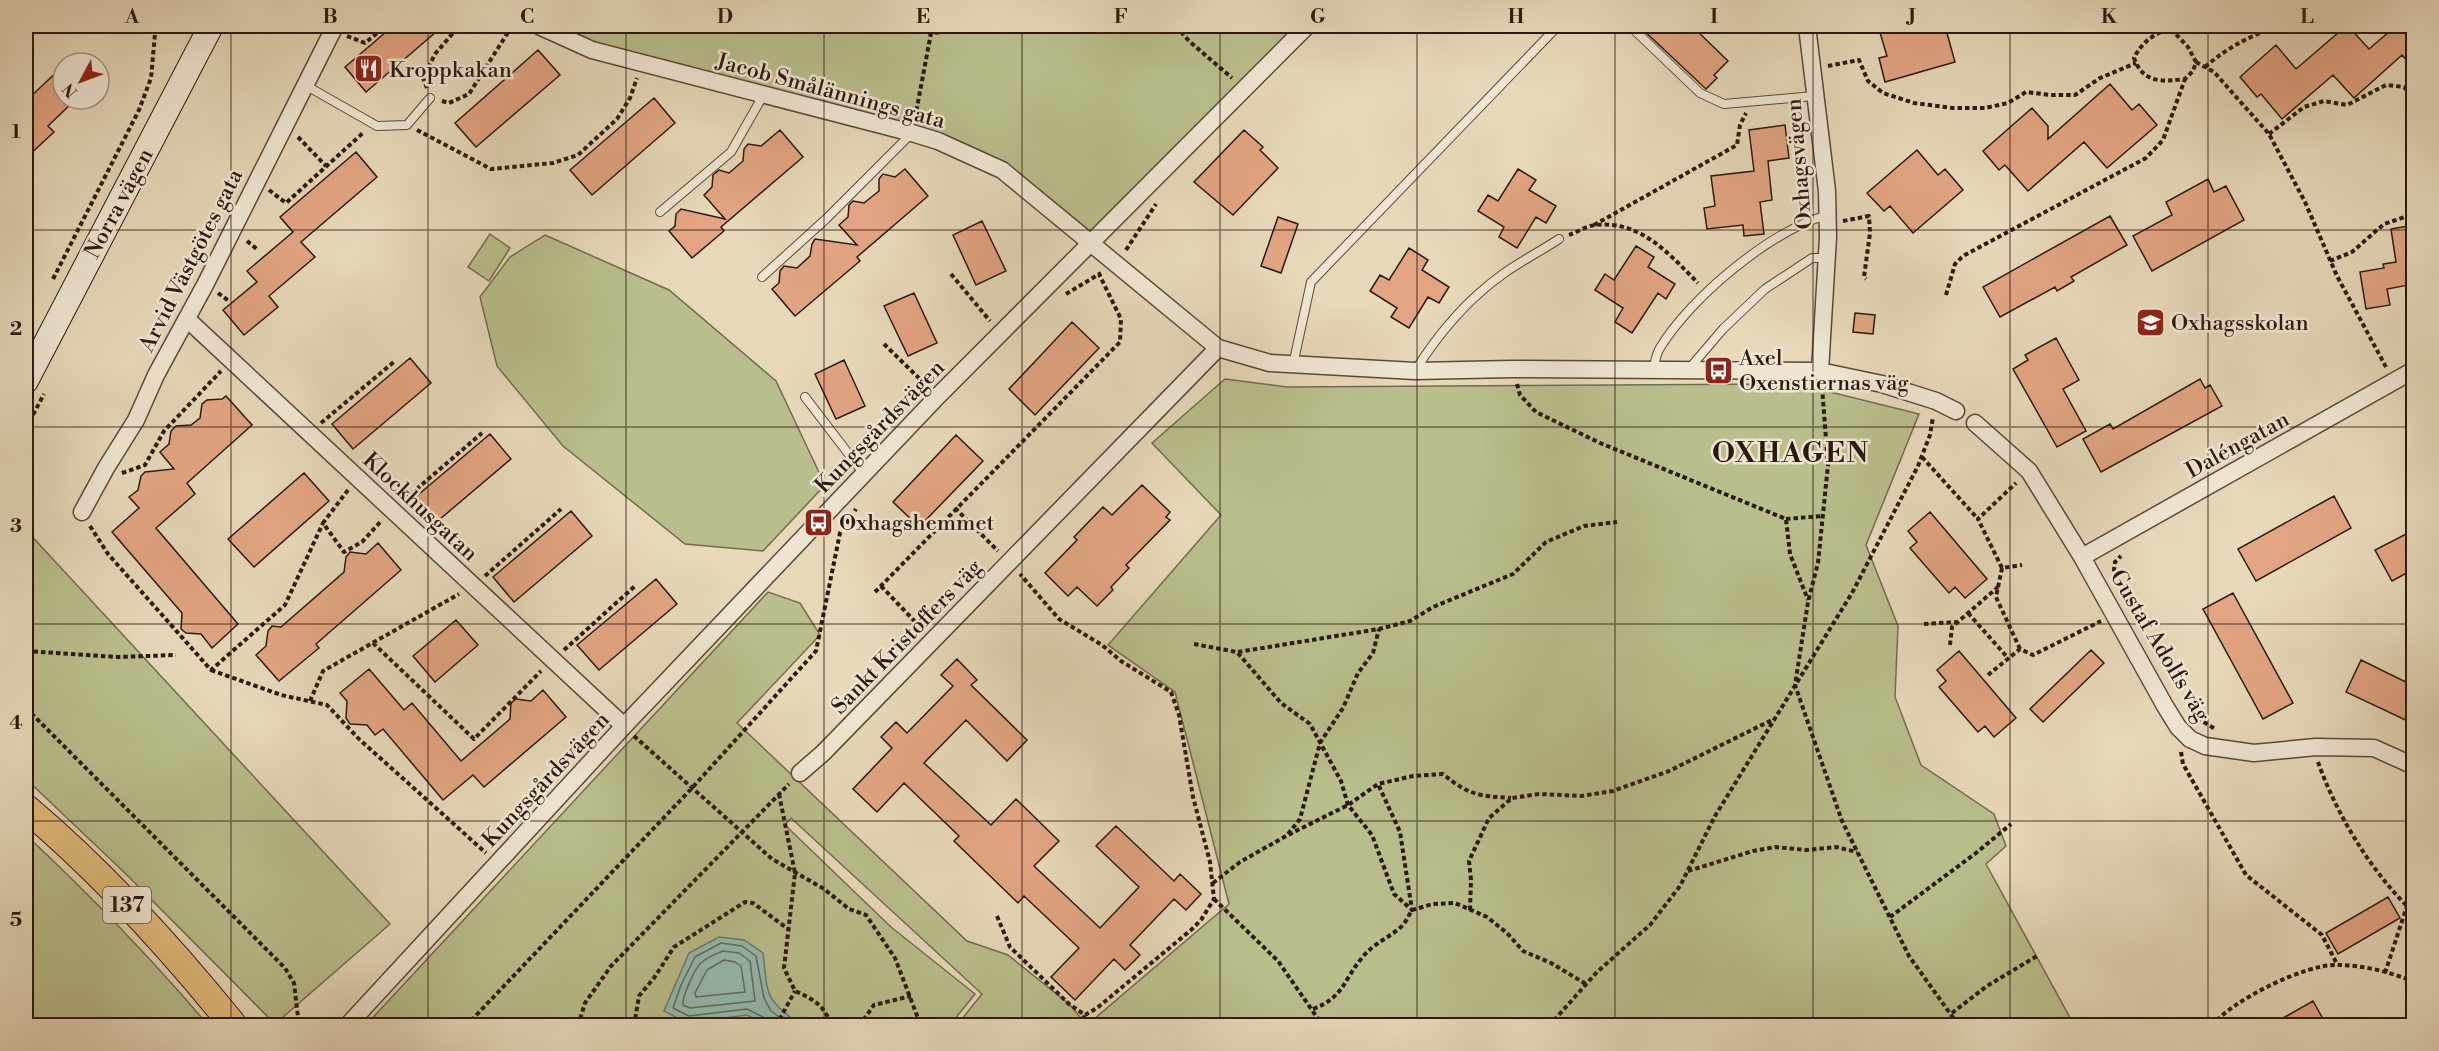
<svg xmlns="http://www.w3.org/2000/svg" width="2439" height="1051" font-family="'Libre Bodoni',serif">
  <rect width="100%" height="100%" fill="#e6d8b9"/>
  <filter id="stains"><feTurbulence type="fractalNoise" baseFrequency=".00333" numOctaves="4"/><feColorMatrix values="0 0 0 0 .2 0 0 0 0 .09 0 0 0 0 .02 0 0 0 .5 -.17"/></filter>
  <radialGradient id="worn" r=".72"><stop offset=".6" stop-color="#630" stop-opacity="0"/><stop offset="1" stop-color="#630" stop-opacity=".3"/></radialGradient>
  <path fill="#b9be8c" stroke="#726b4e" stroke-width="1.5" d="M539,26H1307L1091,241L1002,170L938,141L592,50Z
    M490,234L510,248L489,281L468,267Z
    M545,235L669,290L776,381L825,485L763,551L685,544L563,446L497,366L480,297L510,257Z
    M1225,379L1287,387L1798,384L1919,414L1866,545L1898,626L1895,697L1921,765L1994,814L2006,846L1986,864L2074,1025H957L982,994L791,818L785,825L891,927L975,994L950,1025L365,1026L768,592L800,603L820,635L737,723L967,941L1008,955L1069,1004L1087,1025L1229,904L1175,692L1108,645L1221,515L1152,443Z
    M26,530L390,924L275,1024L127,875L26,779Z
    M26,835C90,895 151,958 208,1025H26Z"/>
  <path fill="#96baaf" stroke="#6c796f" stroke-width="1.5" d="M719,937L744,940L763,953C768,993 763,998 798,1023L797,1025H767L747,1015L687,1023L664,1011L689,953Z"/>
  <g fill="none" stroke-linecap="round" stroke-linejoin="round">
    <path stroke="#61695f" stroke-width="1.5" d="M723,951L739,953L750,961L755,1001L690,1008L683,1005C682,997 695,967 702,962C708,957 716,954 723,951Z
      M724,960L735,962L741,966L745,992L696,997L695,993L707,970Z
      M768,1026L765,1018L747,1009L689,1016L673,1008L681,985L695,957L721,943L742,946L756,956L764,998L771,1011L791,1026"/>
  </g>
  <path fill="#e2a482" stroke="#2c180f" stroke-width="1.5" d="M393,26H443L366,92L345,67Z
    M1639,26H1692L1728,61L1714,75L1717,78L1706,89Z
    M1878,26H1945L1955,62L1885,82L1879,58L1887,56Z
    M2346,26H2348L2369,49L2396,26H2414V68L2402,55L2354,98L2333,75L2282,119L2261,94L2257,97L2240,77L2276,45L2296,69Z
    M538,50L560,75L476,147L455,123Z
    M63,66V99H76L48,126L54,132L26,158V101Z
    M2110,84L2132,110L2139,104L2157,125L2107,168L2084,142L2028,191L2005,165L1999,170L1983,151L2032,108L2048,126V139Z
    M654,98L675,123L592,195L570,170Z
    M1785,125L1789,158L1768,161L1772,200L1760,202L1764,234L1744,236L1743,225L1707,229L1704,208L1715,206L1711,176L1754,171L1749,130Z
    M780,130L803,157L721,227L724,231L692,258L669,231L675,226L676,214L681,209L725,219L704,195L712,187L713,175L719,170L729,173L743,161L744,149L748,144L761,146Z
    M1244,130L1263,147L1260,150L1278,168L1233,215L1194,182Z
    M1917,150L1938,175L1945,169L1963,190L1913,233L1890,206L1884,211L1867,193Z
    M356,152L377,177L301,242L315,257L269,296L278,307L244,335L223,310L257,282L247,271L293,232L280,217Z
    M905,169L928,196L857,257L860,261L795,316L772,289L779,283L780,271L784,266L797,268L810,256L812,244L815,239L857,245L839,225L848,217L849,205L853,201L864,203L879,191V179L883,174L895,177Z
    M1518,169L1536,180L1529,190L1556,206L1546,223L1536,217L1517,248L1499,237L1504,227L1478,211L1488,195L1498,201Z
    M2208,179L2214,192L2226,186L2244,220L2152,271L2133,236L2172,215L2166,202Z
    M2110,216L2127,245L2071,277L2074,281L2057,291L2055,287L2000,317L1983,287Z
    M1278,217L1298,224L1281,273L1261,266Z
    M982,221L1006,271L976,285L953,235Z
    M2414,225V284L2387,289L2390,305L2366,309L2360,272L2384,268L2383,264L2396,262L2391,229Z
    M1636,246L1654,257L1648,267L1675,284L1666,299L1658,293L1632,333L1615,322L1623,308L1595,290L1605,274L1614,280Z
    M1409,248L1428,260L1422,270L1449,287L1439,303L1428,297L1409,328L1391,317L1397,308L1370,291L1380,275L1389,280Z
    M914,293L937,343L908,356L884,306Z
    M1855,313L1875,315L1873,334L1853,332Z
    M1072,322L1099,348L1035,415L1009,389Z
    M2056,338L2079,380L2063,389L2086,431L2057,447L2013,369L2028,360L2025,355Z
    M410,358L431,383L353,449L332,424Z
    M844,360L865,406L836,419L815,374Z
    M2200,379L2205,388L2210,385L2222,406L2101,472L2083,439L2110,424L2113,429Z
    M226,396L252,425L187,483L195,494L156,528L238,624L212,648L201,634L186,633L181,629L182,613L112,532L139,508L129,497L138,490L141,476L145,472L174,469L160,452L169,444L171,431L176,426L191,425L200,418L202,404L207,400L222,399Z
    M490,434L511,459L433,525L412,500Z
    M956,435L983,461L919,527L893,502Z
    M304,473L329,501L254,567L228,539Z
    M1142,485L1170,512L1166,517L1170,520L1126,565L1129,568L1111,587L1113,590L1097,606L1077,587L1068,596L1045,573L1077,540L1074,537L1103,507L1112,515Z
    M2334,496L2351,528L2256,581L2238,549Z
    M571,511L592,536L514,602L493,577Z
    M1930,512L1987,579L1965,598L1955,587L1949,593L1910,548L1917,542L1908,531Z
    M2414,530V569L2392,581L2375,550Z
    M378,543L401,570L316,644L319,648L279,681L256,655L266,646L268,631L272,626L281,627L344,572L346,557L350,552L366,554Z
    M656,579L677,604L599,670L577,645Z
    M2233,593L2293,703L2263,719L2203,609Z
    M456,620L478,645L435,682L413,656Z
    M2091,650L2104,663L2043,722L2030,709Z
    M1959,651L2016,718L1994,737L1985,726L1978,732L1939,687L1946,681L1937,670Z
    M957,659L977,680L971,685L1027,740L1007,761L966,720L924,763L991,825L1016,799L1059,841L1034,866L1100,928L1139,887L1096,846L1116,826L1174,881L1180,874L1201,894L1186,910L1174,899L1130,945L1140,955L1125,970L1114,959L1075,1000L1051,977L1079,948L1024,896L1018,903L954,841L959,836L904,783L877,812L853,789L892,748L881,737L896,722L907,733L953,686L941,675Z
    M2361,660L2414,686V724L2346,692Z
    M369,669L404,710L412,703L461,761L510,719L511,703L516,699L531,701L543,690L566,717L484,787L473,775L443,800L383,729L375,735L367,725L350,724L346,718L347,701L340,693Z
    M2388,897L2400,918L2338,954L2326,933Z
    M2313,1001L2327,1026H2269Z"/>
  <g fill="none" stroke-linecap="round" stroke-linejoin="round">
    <defs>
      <path id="service" d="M1630,26L1700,93L1724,104L1814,96
        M305,85L377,126L407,125L430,98
        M660,212L731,152L764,94
        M762,277L826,219L912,133
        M1293,365L1311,282L1558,26
        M1653,370C1655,363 1656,354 1660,348C1690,298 1771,230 1828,215
        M1688,370L1723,329L1765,289L1812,258H1827
        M1415,371C1438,334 1468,299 1503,274C1521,261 1541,251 1559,239
        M805,397L864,474"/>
      <path id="minor" d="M539,26L592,50L912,133L938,141L1002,170L1218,348L1270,363L1415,371L1512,369L1820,371L1882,384L1936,401L1956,411
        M1807,26L1827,191L1828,237L1820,371
        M187,319L624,726
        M1975,423L2029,471L2082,557L2165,706L2178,727L2190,739L2205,746L2254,753L2316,747L2374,748L2414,766
        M82,512L106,468L136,420L156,375L205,285L335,26
        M2082,557L2414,370
        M800,773L823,753L1218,348
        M347,1026L624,726L938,396L1307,26"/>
      <path id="secondary" d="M26,381L211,26"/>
      <path id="primary" d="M26,808C102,872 171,948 234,1026"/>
    </defs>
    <use href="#service" stroke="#5a483a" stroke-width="10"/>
    <use href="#minor" stroke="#5a483a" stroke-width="19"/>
    <use href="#secondary" stroke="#2c180f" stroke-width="26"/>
    <use href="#primary" stroke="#2c180f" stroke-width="29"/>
    <path stroke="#2c180f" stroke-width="4" stroke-dasharray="4.5 3" stroke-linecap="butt" d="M906,26L931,33L1014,26
      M1176,26L1189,41L1232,78
      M2171,29L2188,47L2196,62L2193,71L2185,79C2161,82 2143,83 2134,58C2142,42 2154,33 2171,29Z
      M347,36L365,43L386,26
      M2196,62L2214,72L2269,134L2305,202L2337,276L2386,367
      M1828,66L1859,60L1868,81L1883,93L1914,103L1953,108H1985L2008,103L2026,92L2050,95H2075L2100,78L2136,63
      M2205,67C2228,47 2251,35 2280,26
      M427,88L423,78L435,54L459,26
      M442,101L449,103L469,94L512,26
      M915,118L931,33
      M417,130L491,169L553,163L578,155L617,119L630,98L637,78
      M2269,134L2304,107L2324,101L2347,105L2386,85L2404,87L2414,98
      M298,137L326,166
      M269,190L286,203L364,132
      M1843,221L1869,216L1870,233L1864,277L1866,279
      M1594,225L1737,145L1740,125L1746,113
      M1569,235C1577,232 1587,226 1595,225C1641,220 1669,254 1698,283
      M247,241L258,250
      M1126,250L1156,204
      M2330,261L2352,252L2384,224L2414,214
      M951,274L990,321
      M53,279L139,110L151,78L155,34L160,26
      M218,293L229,301
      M1066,294L1101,273
      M1946,295L1955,264L1963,256L2146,158L2163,140L2185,79
      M884,344L926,385
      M1517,384L1520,395L1536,412L1600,443L1786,519L1790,554L1808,600
      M1822,387L1828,465L1818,563L1808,602L1795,685L1842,821L1909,956L1959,1026
      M321,423L395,361
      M26,428L44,394
      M1922,457L1978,519
      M122,473L145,465L164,431L221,371
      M348,490L323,523L344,552L362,542L382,520
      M405,499L482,433
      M955,508L998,551
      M1786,519L1822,516
      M90,526L108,554L211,670L285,605L323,523
      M979,532L990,520
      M2002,568L1978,519L2016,483
      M485,576L561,509
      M2113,579L2115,562L2121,556
      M881,586L922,629
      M875,592L1120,342L1121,319L1099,274
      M1968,613L2008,658
      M1924,624L1957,622
      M373,643L474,739L541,671
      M1194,644L1237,652L1281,703L1310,724L1341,781L1348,805L1372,835L1394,894L1412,910L1400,832L1378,784
      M1950,645L1952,627L1998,587
      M2020,649L1996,597L2002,568L2022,565
      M564,650L635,586
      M26,651L118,657L176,655
      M1238,652L1379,629L1410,621L1433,607L1513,574L1546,542L1584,526L1617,522
      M211,670L281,695L327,705L359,739L486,853
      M1988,675L2020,649L2033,655L2101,621
      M310,701L323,671L459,594
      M26,708L285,968L294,983L299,1026
      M2191,714L2215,729
      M634,736L772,859L824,889L849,909L866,915L895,958L921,1026
      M2181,752L2183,764L2246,875L2322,935L2337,964
      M2318,762C2336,813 2369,868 2407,906
      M779,794L795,873L784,968L795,991C813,999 825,1005 831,1026
      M1288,834L1300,819L1320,743L1343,708L1358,673L1373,653L1379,629
      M1688,871L1753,851L1775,847L1806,850L1836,847L1857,852
      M1213,883L1240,862L1286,836L1348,805L1378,784L1413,776L1443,774C1469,795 1478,796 1511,798
      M1214,899L1278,961L1323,1026
      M1470,910L1471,880L1469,861L1489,818L1512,798L1539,794L1581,796L1613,791L1669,771L1774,719
      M997,916L1010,947L1069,1004L1085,1015L1097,1008L1191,930L1201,920L1214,899L1210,862L1193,797L1179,715L1171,692L1121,661L1102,645L1059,619L1020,574
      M1890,917L1976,853L2011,824
      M2385,973L2407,906L2414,898
      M1313,1009C1344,997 1343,981 1361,959C1372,944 1389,938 1402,926C1406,922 1409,915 1412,910L1433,904L1455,903L1487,917L1507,933L1523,951L1551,963L1586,984
      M1952,1013L1987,986L2037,956
      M466,1026L692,788L816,651L840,533L856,509
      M578,1026L585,1003L611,966L789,784
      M634,1026L639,996L654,978L674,947L745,902L753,903L788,929
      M776,1026L795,991
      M859,1026L874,1005L911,996
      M976,1026H986
      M1078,1026L1085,1015
      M1549,1026L1597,972L1650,925L1680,886L1715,816L1852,593L1918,466L1930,435L1933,417
      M2212,1026C2230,1001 2307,963 2338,965C2362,965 2391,972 2414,982"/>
    <use href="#service" stroke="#efe6d2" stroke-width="8"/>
    <use href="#minor" stroke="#efe6d2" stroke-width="16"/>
    <use href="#secondary" stroke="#efe6d2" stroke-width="24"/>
    <use href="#primary" stroke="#e3bc7c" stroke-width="27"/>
  </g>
  <path fill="none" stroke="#2c180f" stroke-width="1.5" stroke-opacity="0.55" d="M231,26V1026M428,26V1026M626,26V1026M824,26V1026M1022,26V1026M1220,26V1026M1417,26V1026M1615,26V1026M1813,26V1026M2010,26V1026M2208,26V1026M26,230H2414M26,427H2414M26,624H2414M26,821H2414"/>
  <defs>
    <symbol id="restaurant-square" viewBox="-11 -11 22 22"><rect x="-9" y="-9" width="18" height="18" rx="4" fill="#8f2418" stroke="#efe6d2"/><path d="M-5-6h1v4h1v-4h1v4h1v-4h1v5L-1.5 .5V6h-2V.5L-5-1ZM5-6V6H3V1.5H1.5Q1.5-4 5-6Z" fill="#fff"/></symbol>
    <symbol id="school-square" viewBox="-11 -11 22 22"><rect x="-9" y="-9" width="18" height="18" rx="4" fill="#8f2418" stroke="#efe6d2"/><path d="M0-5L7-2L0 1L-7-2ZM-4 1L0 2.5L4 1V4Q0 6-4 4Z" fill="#fff"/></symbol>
    <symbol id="bus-square" viewBox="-11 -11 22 22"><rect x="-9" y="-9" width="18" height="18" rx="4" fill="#8f2418" stroke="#efe6d2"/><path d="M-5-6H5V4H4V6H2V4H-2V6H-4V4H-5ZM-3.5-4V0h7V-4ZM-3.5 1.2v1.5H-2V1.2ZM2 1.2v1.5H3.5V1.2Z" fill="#fff"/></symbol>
  </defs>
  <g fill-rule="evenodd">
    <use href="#restaurant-square" x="352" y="52" width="33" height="33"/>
    <use href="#school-square" x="2134" y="306" width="33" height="33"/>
    <use href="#bus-square" x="1702" y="354" width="33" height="33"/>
    <use href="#bus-square" x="802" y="506" width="33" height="33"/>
  </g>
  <g text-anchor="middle" stroke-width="5" stroke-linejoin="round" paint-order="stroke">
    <rect fill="#efe6d2" stroke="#66564a" stroke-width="1.5" x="103" y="887" width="48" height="36" rx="4.5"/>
    <g font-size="21" font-weight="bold" fill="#2c180f">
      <text x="127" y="912">137</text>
    </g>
    <g font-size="22" fill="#2c180f" stroke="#efe6d2" text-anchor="start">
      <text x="389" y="77">Kroppkakan</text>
      <text x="2171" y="330">Oxhagsskolan</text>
      <text x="1739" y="365">Axel<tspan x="1739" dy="25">Oxenstiernas väg</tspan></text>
      <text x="839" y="530">Oxhagshemmet</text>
    </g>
    <g font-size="22" fill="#2c180f" stroke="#efe6d2">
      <text transform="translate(831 90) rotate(15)" y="8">Jacob Smålännings gata</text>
      <text transform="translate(1798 164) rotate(-95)" y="8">Oxhagsvägen</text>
      <text transform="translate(118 203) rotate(-62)" y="8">Norra vägen</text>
      <text transform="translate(190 260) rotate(-63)" y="8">Arvid Västgötes gata</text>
      <text transform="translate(879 426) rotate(-46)" y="8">Kungsgårdsvägen</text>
      <text transform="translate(2237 444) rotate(-29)" y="8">Daléngatan</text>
      <text transform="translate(421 506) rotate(43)" y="8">Klockhusgatan</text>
      <text transform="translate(906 636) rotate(-46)" y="8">Sankt Kristoffers väg</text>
      <text transform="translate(2161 645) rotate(59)" y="8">Gustaf Adolfs väg</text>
      <text transform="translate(545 779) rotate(-47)" y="8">Kungsgårdsvägen</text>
    </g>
    <g font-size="28" font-weight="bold" letter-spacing="1.5" fill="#2c180f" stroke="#efe6d2">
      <text x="1791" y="462">OXHAGEN</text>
    </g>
  </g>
  <rect width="2439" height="1051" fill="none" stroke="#e6d8b9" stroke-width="66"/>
  <g transform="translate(81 81) rotate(229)"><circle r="28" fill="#efe6d2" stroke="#a19484" stroke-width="1.5"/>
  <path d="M0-4.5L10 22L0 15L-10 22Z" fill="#8f2418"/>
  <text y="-9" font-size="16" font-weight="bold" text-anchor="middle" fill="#2c180f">N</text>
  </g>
  <rect x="33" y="33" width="2373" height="985" fill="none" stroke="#2c180f" stroke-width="2"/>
  <g font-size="20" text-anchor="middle" font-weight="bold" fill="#2c180f">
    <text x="132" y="23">A</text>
    <text x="330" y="23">B</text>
    <text x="527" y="23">C</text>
    <text x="725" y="23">D</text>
    <text x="923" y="23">E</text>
    <text x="1121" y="23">F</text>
    <text x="1318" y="23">G</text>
    <text x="1516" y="23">H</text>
    <text x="1714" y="23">I</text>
    <text x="1912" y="23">J</text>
    <text x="2109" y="23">K</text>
    <text x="2307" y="23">L</text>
    <text x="16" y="138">1</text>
    <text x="16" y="335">2</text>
    <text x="16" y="532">3</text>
    <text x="16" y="729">4</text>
    <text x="16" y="926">5</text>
  </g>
  <rect width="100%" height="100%" filter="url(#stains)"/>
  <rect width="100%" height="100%" fill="url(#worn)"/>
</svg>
